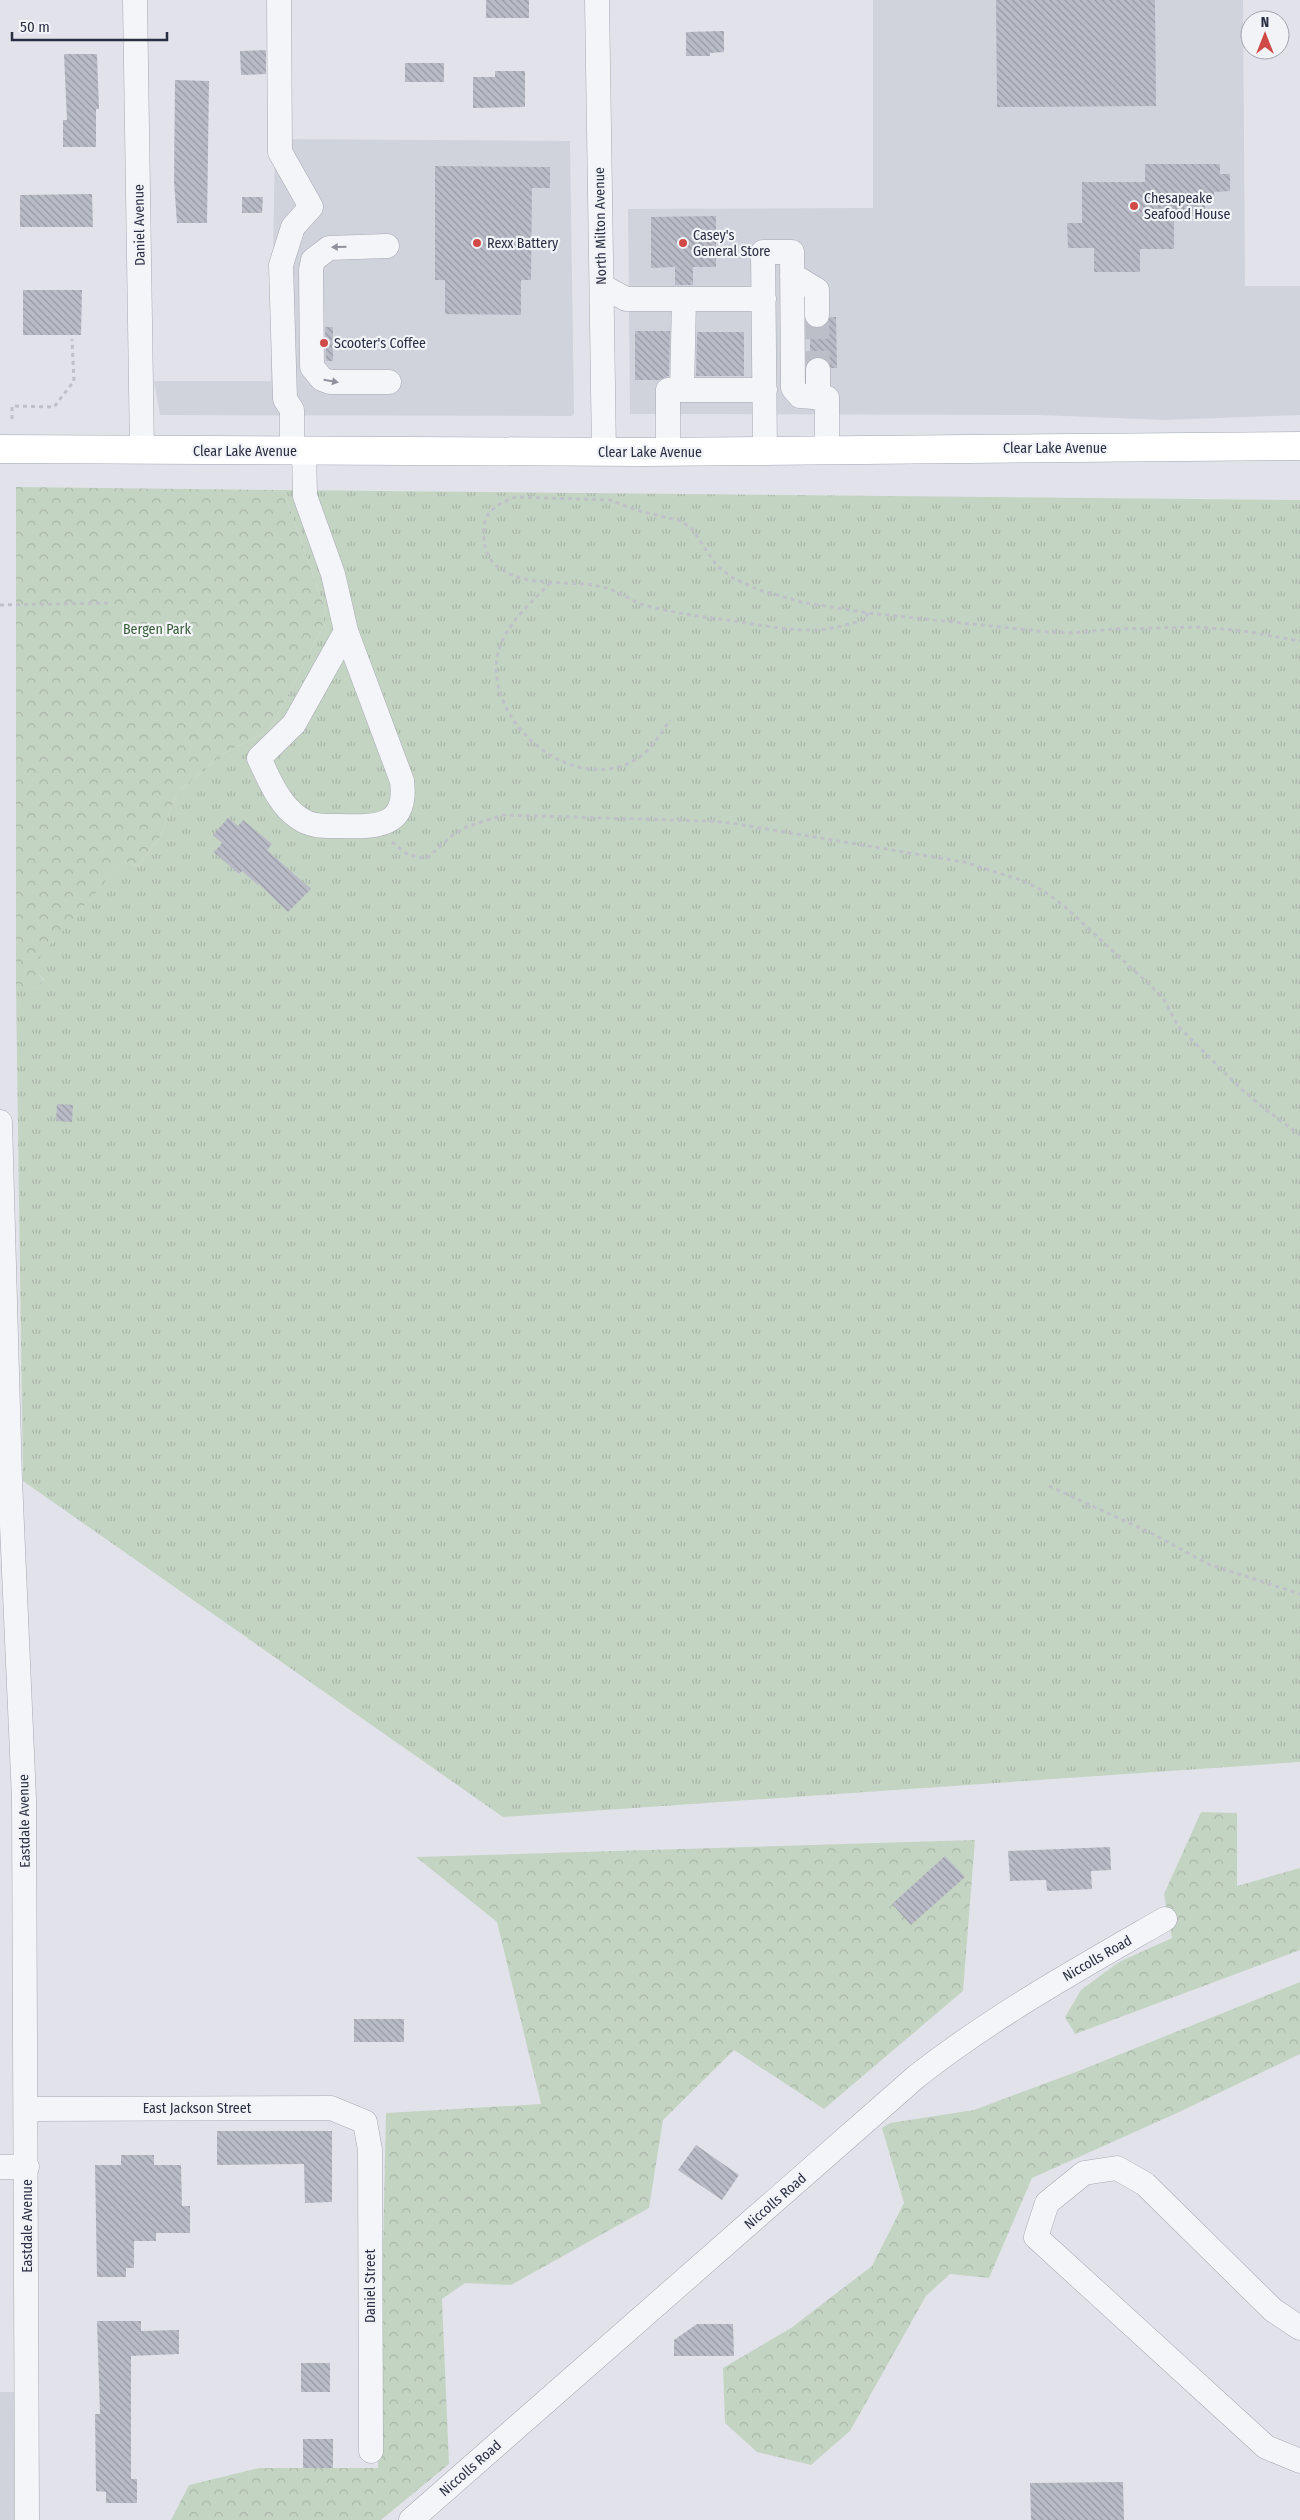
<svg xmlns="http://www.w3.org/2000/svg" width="1300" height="2520" font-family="'Fira Sans Condensed',sans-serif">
  <defs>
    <pattern id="grass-tufts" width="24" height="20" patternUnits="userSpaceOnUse" patternTransform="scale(1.25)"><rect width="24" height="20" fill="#c4d4c3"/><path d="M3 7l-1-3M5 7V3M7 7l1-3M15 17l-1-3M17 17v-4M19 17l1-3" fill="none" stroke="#a9b6a9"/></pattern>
    <pattern id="forest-crowns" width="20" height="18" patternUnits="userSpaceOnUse" patternTransform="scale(1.25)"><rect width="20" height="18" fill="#c4d4c3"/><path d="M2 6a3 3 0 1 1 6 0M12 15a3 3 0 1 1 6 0" fill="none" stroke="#a9b6a9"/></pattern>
    <pattern id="building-back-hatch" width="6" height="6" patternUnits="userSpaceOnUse" patternTransform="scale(1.25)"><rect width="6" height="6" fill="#b9bcc7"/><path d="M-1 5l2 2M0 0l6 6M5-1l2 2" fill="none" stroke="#9799a3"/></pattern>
  </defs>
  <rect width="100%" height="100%" fill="#e2e3ea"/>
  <path fill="#d0d2dc" d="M873,0H1243L1245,286H1300V415L1164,420L1040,415L630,414L628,209L873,208Z
    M275,139L570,141L574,414L572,416L160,415L154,381H271Z
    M0,2392H14V2520H0Z"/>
  <path fill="url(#grass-tufts)" d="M283,490L1300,500V1762L503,1817L23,1481L16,990H33L44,980L31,965L124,861L137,866L159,839L177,793L224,753L269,731L322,629L325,609Z"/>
  <path fill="url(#forest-crowns)" d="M16,487L283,490L325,609L322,629L269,731L224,753L177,793L159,839L137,866L124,861L32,965L44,981L33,990H16Z
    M1201,1812L1237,1813V1886L1300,1868V1950L1075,2034L1065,2017L1081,1990L1119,1962L1172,1938L1164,1894Z
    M975,1840L963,1991L824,2109L734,2050L663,2120L649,2208L511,2285L465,2283L442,2299L449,2464L381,2520H171L189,2485L259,2468H378L386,2113L541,2104L497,1922L416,1857Z
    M1300,1982V2054L1177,2113L1032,2178L989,2278L950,2274L926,2296L850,2431L811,2465L757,2452L725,2423L723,2368L791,2328L872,2266L904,2203L882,2128L890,2123L974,2110L1076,2072Z"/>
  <path fill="url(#building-back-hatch)" d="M486,0H529V18H486Z
    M996,0H1155L1156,106L997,107Z
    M724,31V52L710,53V56H686V32Z
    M266,50V74L241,75L240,51Z
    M64,54H97L99,109H96V147H63V120H67Z
    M405,63H444V82H405Z
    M495,71H525V107L473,108V77H495Z
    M175,80L209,81L207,223H177L174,182Z
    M1145,164H1220V174H1230V191L1214,192V199H1205V216H1174V249H1140V272H1094V248H1068L1067,223H1082V182H1145Z
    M435,166L550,167V188H532L531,280H521V315L445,314V280H435Z
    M92,194L93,227H20V195Z
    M242,197H263L262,213H242Z
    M716,216V267H693V285H675V267L651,268V217Z
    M23,290H82L81,335H23Z
    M830,317H836L837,368H831L824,358L818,356L810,359V327L817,329L823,327Z
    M325,327H333V361H326Z
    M635,331H670L669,376L659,380H635Z
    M697,332H744V376H696Z
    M228,818L238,826L243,820L272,844L267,850L311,889L288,912L259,884L258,885L242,871L239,874L214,852L222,843L213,835Z
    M57,1104L73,1105L72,1122L56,1121Z
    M1110,1847L1111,1870L1091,1871L1092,1889L1047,1891L1046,1880L1010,1881L1008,1851Z
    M945,1856L965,1877L911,1925L892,1904Z
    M354,2019H404V2042H354Z
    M217,2131H332V2202L305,2203L304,2164L217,2165Z
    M696,2145L739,2175L722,2200L678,2170Z
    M121,2155H154V2165H181L182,2206H190V2233H156V2241H134V2268H126V2277H97L95,2165H121Z
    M97,2321H141V2331L179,2330V2354L131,2356V2479H137V2503H106V2492L96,2491L95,2414H100Z
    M697,2324H733L734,2356H674V2340Z
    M301,2363H330V2392H301Z
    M303,2439H333V2468H303Z
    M1123,2482L1124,2520H1031L1030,2483Z"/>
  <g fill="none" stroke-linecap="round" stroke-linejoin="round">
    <path stroke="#bdbfc8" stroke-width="24" stroke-dasharray="24 12" stroke-linecap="butt" d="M817,315L818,370"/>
    <defs>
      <path id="minor" d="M135,0L142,451
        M279,0L280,152L311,207L293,227L281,265L285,399L292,410V451
        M597,0L604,452
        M387,246L329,248L313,260L311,270L312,367L322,379L330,382H389
        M792,275L817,290V315
        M602,286L626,299H764
        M818,370V398
        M682,390L684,299
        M304,451L305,496L333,574L346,631L402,781C408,828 376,827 339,826C325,826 311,827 299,818C279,805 269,779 259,758L294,724L346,631
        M765,451L763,252H792L793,388L800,396L827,398V450
        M668,452V390H765
        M0,1122L10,1480L24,1799L27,2520
        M27,2109L331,2108L365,2122L370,2150L371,2451
        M0,2167H27
        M1300,2328L1273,2310L1145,2184L1117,2168L1084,2173L1047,2203L1036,2237L1266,2447L1300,2461
        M411,2520L917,2076C995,2015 1080,1968 1165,1919"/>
      <path id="major" d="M0,449L643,452L1300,446"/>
    </defs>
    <use href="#minor" stroke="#a7a9b4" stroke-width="25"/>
    <use href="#major" stroke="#a1a6b6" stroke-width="29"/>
    <path stroke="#bfc1c9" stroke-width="3" stroke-dasharray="4 4" stroke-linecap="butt" d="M12,419V406L54,407L74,381L72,339
      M550,583C532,602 504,626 498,653C483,720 571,797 635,760C650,752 660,734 670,720
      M0,605L110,603
      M868,613L865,620C849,624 834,629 817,630C789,631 761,625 734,621C703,617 673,613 644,605C631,601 619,591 606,588C572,578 529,590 498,567C484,557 482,538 485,522C488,508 504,501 516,497L610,500L636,510L681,521L692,529L717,566L733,578L759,590L801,602L868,613L1048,632L1070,633L1114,629L1199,627L1244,631L1300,641
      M392,842L407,854L426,859L453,835L466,827L503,815L706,821L731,823L964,862L1021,880L1042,890L1063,905L1151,986L1163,998L1178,1026L1238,1086L1261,1106L1300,1135
      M1049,1486L1151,1533L1208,1564L1300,1594"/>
    <use href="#minor" stroke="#f4f5f8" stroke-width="24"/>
    <use href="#major" stroke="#fff" stroke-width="28"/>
  </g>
  <defs><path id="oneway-solid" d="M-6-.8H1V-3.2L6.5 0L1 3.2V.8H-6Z" transform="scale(1.25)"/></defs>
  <g fill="#8f929d">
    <use href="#oneway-solid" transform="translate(339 247) rotate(178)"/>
    <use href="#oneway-solid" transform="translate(331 381) rotate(10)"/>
  </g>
  <g fill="#cf4a47" stroke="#f1f3f7" stroke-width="2">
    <circle cx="1134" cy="206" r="5"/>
    <circle cx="477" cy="243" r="5"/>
    <circle cx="683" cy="243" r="5"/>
    <circle cx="324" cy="343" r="5"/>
  </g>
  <g text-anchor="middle" stroke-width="4.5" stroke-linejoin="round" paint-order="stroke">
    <g font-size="14" fill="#2a2e42" stroke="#f1f3f7" text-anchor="start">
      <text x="1144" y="203">Chesapeake<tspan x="1144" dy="16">Seafood House</tspan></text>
      <text x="693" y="240">Casey's<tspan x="693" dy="16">General Store</tspan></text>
      <text x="487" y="248">Rexx Battery</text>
      <text x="334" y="348">Scooter's Coffee</text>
    </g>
    <g font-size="14" fill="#2a2e42" stroke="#f1f3f7">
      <text transform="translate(139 225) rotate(-91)" y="5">Daniel Avenue</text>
      <text transform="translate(600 226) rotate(-91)" y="5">North Milton Avenue</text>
      <text x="1055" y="453">Clear Lake Avenue</text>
      <text x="245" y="456">Clear Lake Avenue</text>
      <text x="650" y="457">Clear Lake Avenue</text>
      <text transform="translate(24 1821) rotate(-91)" y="5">Eastdale Avenue</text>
      <text transform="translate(1097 1958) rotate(-30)" y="5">Niccolls Road</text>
      <text x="197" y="2113">East Jackson Street</text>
      <text transform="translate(775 2201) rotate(-41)" y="5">Niccolls Road</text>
      <text transform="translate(27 2226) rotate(-90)" y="5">Eastdale Avenue</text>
      <text transform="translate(370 2286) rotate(-90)" y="5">Daniel Street</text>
      <text transform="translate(470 2468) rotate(-41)" y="5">Niccolls Road</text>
    </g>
    <g font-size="14" fill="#375e37" stroke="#f1f3f7">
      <text x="157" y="634">Bergen Park</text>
    </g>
  </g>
  <g transform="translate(1265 35)"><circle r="24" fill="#f1f3f7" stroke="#a1a4af"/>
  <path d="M0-4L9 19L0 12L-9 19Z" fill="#cf4a47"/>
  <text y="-8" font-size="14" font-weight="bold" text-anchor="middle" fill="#2a2e42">N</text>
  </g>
  <path d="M12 32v8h155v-8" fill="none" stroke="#2a2e42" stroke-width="2.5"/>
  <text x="20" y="32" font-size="15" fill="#2a2e42" stroke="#f1f3f7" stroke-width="4" paint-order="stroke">50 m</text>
</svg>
